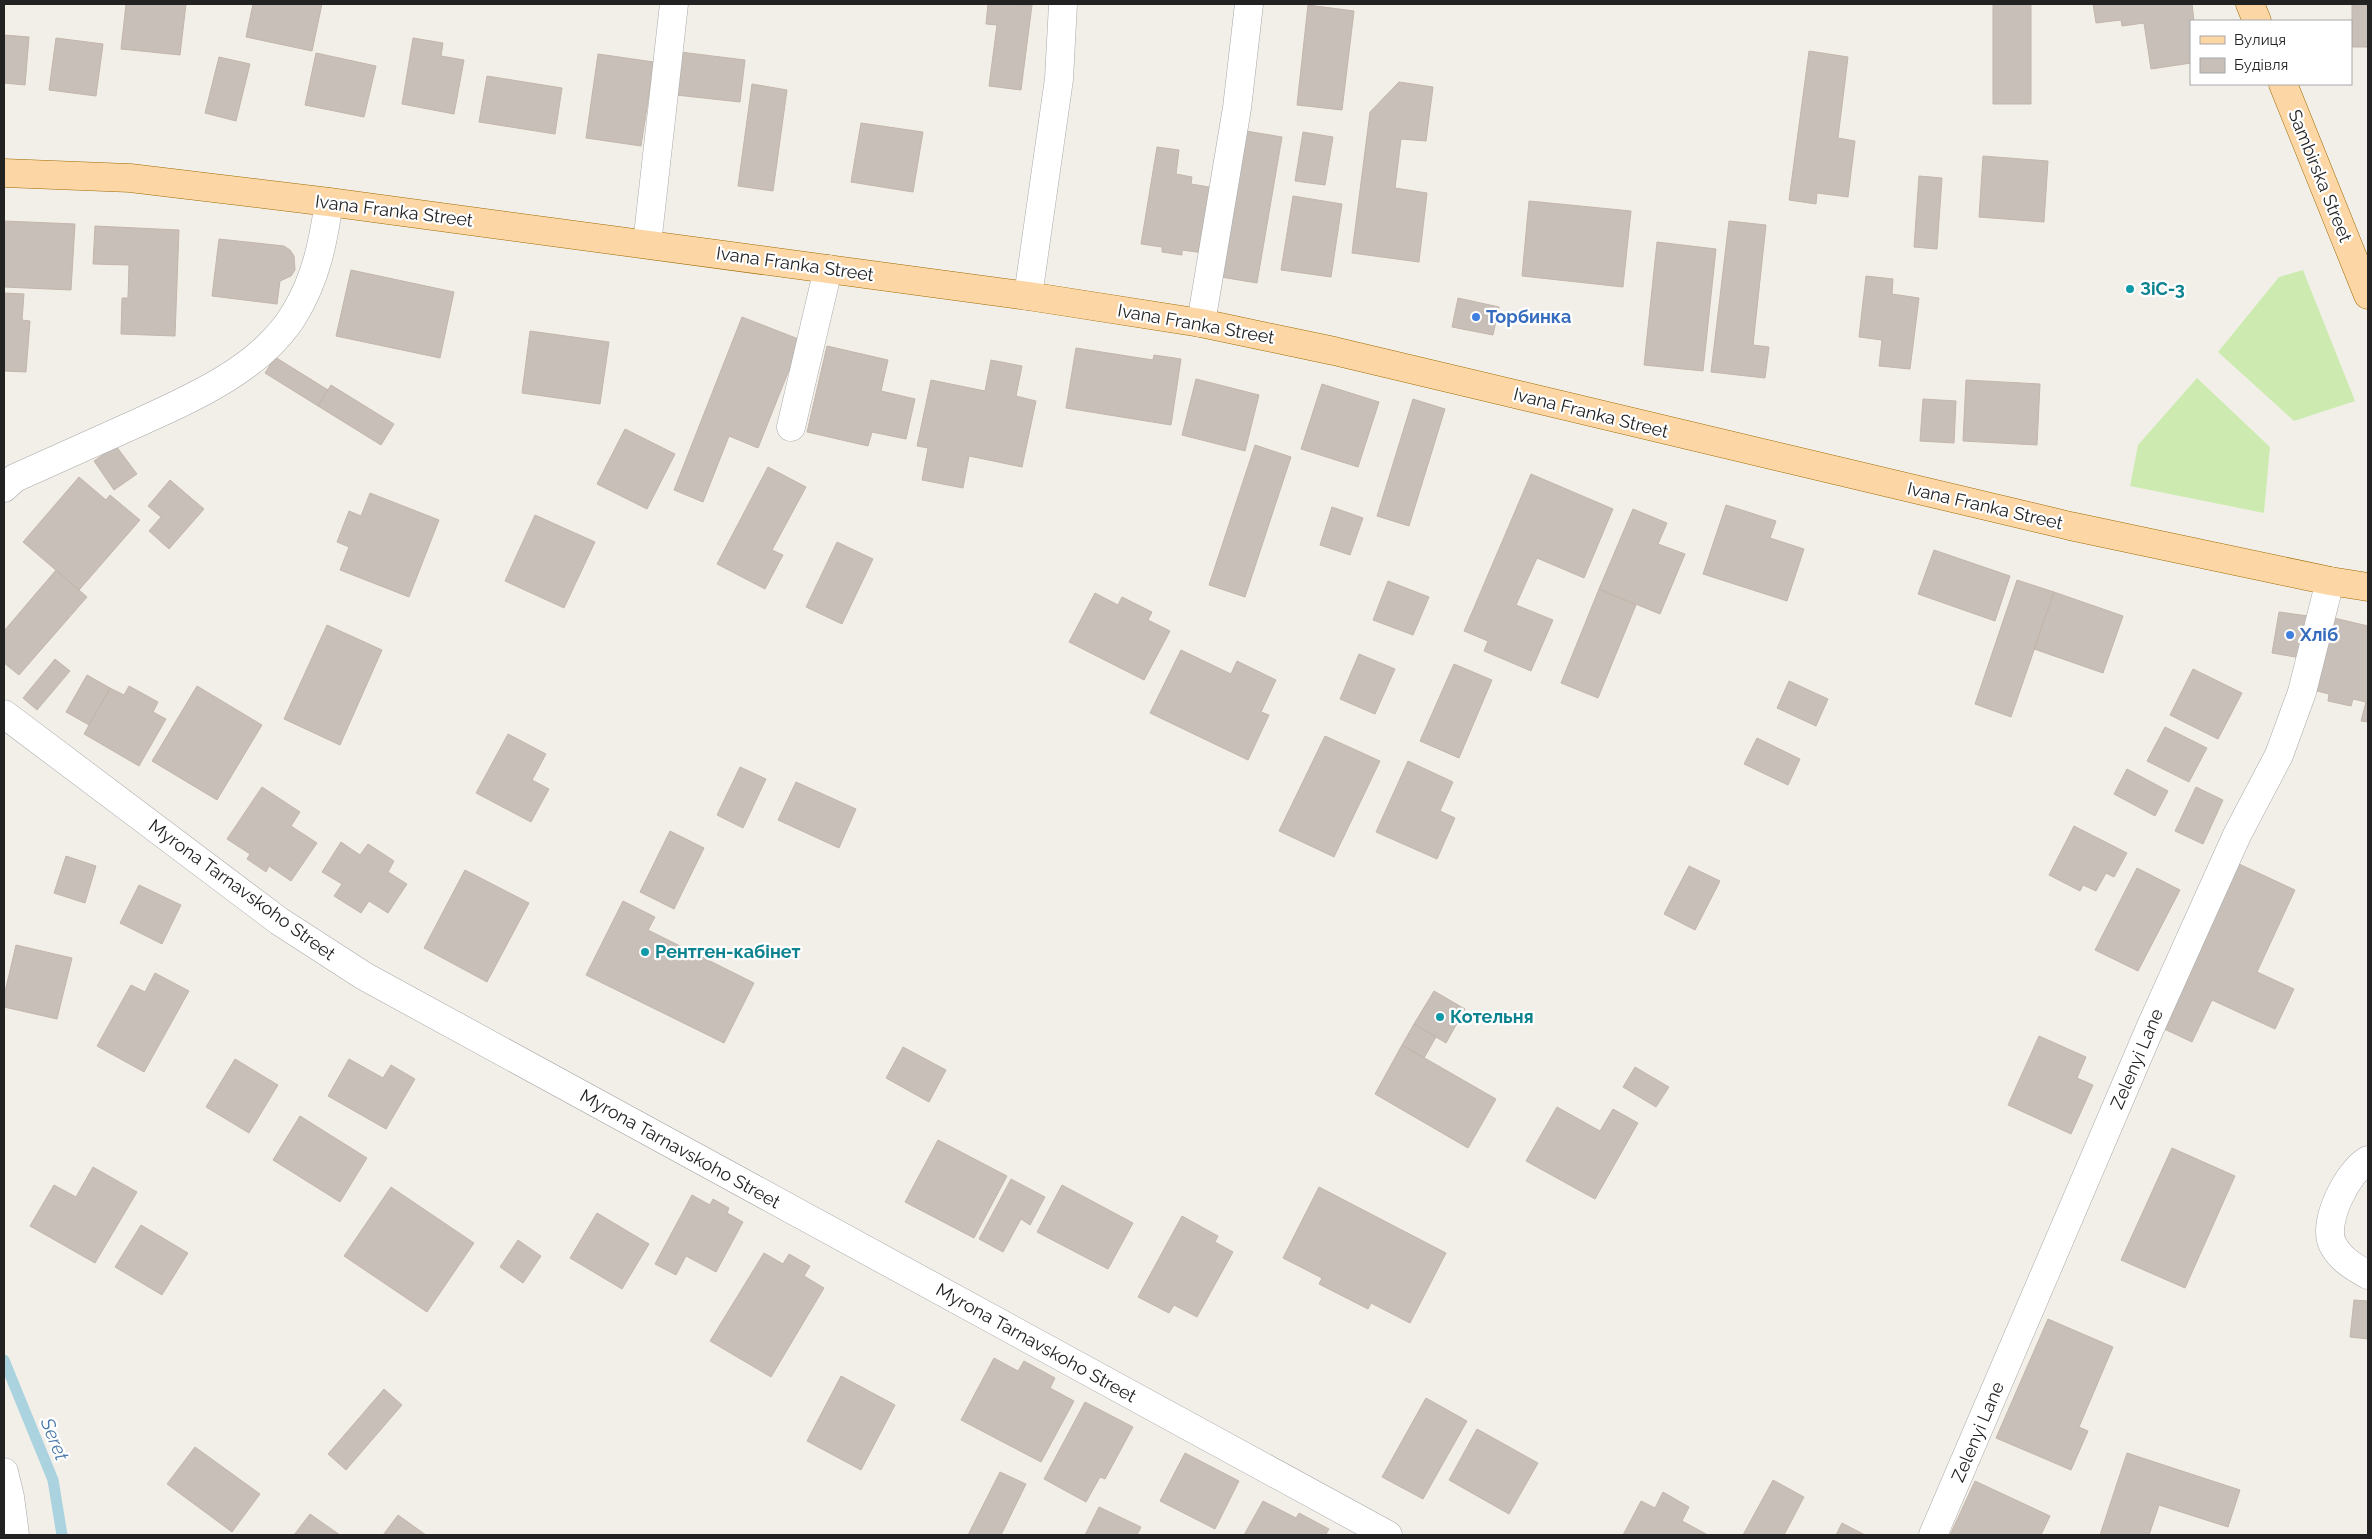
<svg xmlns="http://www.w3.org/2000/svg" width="2372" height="1539" font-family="Raleway,sans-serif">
  <rect width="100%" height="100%" fill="#f2efe9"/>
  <path fill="#cdebb0" d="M2303,270L2355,401L2294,421L2218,352L2279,277Z
    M2197,378L2270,447L2264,513L2130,486L2138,445Z"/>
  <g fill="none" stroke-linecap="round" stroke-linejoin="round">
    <path stroke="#aad3df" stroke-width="11" d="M4,1360L53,1480L62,1535"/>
  </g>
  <path fill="#c7bfb8" stroke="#c4b6ab" d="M126,4H186L180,55L121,49Z
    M253,4H322L312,51L246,37Z
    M988,4L1032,5L1021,90L989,86L997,25L986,24Z
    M1993,4H2031V104H1993Z
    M2093,4H2192L2194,21H2191V63L2151,69L2144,23L2122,26L2121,20L2096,23Z
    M2352,4H2368V47H2352Z
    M1308,5L1354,11L1342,110L1297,105Z
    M4,35L29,37L25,85L4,83Z
    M56,38L103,44L96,96L49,90Z
    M413,38L443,43L441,56L464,60L454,114L402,104Z
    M1809,51L1848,57L1838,138L1855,141L1848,197L1817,193L1816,204L1789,200Z
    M680,52L745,60L740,102L676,95Z
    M316,53L376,66L364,117L305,105Z
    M598,54L654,62L641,146L586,138Z
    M219,57L250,64L236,121L205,113Z
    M487,76L562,88L555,134L479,122Z
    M1399,82L1433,87L1426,141L1401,139L1395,188L1427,193L1419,262L1352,253L1370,112Z
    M752,84L787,90L773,191L738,186Z
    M861,123L923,132L913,192L851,182Z
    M1246,131L1282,137L1257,283L1221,277Z
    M1303,132L1333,137L1325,185L1295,181Z
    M1157,147L1179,150L1176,174L1192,177L1191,184L1215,188L1204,253L1182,250V255L1162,252V247L1141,244Z
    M1983,156L2048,161L2044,222L1979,217Z
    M1919,176L1942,178L1937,249L1914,247Z
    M1293,196L1342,204L1331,277L1281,270Z
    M1529,201L1631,211L1623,287L1522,276Z
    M4,221L75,224L71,290L4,287Z
    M1729,221L1766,225L1753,345L1769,347L1765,378L1711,372Z
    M95,226L179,230L175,336L121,334L122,298H128L129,265L93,264Z
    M219,239L284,246L290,250L294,256L295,270L291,276L280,281L277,304L212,296Z
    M1657,242L1716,249L1703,371L1644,365Z
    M351,270L454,292L440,358L336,336Z
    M1866,276L1893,279L1892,294L1919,298L1910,369L1879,366L1882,340L1859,337Z
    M4,293L24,294L22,320L30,321L26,372L4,371Z
    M1458,298L1499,307L1493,335L1452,327Z
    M742,317L801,340L758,448L729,436L703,502L674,490Z
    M530,331L609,342L600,404L522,393Z
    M827,346L888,360L881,391L915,399L906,439L872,432L868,446L807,432Z
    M1076,348L1153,360L1154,355L1181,359L1171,425L1066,408Z
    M275,357L328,390L318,406L265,373Z
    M991,360L1022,366L1016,396L1036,401L1022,467L969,456L963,488L922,480L928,448L917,446L931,380L985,391Z
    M1196,379L1259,395L1245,451L1182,435Z
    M1966,380L2040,384L2037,445L1963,441Z
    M1322,384L1379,402L1358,467L1301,449Z
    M331,385L394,424L381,445L318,406Z
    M1413,399L1445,409L1409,526L1377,516Z
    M1923,399L1956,401L1954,443L1920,441Z
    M625,429L675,454L647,509L597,484Z
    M1255,445L1291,457L1245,597L1209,585Z
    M116,446L137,474L114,490L94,461Z
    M768,467L806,487L772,550L783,555L765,589L717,564Z
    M1531,474L1613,509L1584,578L1537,558L1516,605L1553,620L1531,671L1484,651L1488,641L1464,631Z
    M79,477L106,500L110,495L140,520L79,590L23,542Z
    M170,480L204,509L169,549L149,531L161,517L148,506Z
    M370,493L439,520L409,597L340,570L349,547L337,542L349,511L361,516Z
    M1726,505L1776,521L1770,538L1804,549L1787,601L1703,574Z
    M1332,507L1363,518L1350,555L1320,545Z
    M1633,509L1667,523L1658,544L1685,554L1660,614L1599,589Z
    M535,515L595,542L564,608L505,581Z
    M837,542L873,559L842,624L806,607Z
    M1934,550L2010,576L1995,621L1918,594Z
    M56,570L87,597L19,675L4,663V631Z
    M2017,580L2054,592L2011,717L1975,704Z
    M1388,581L1429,597L1413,635L1373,620Z
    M1599,589L1636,605L1598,698L1561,683Z
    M2054,592L2123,616L2103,673L2034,649Z
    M1095,593L1118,605L1122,597L1152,612L1148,620L1170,631L1144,680L1069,642Z
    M2279,612L2308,616L2301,658L2272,653Z
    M2334,618L2368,626V722L2361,721L2366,702L2353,699L2351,706L2328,701L2329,694L2317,691Z
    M327,625L382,650L340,745L284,719Z
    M1181,650L1231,674L1237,661L1276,680L1261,712L1269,715L1248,760L1150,713Z
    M1359,654L1395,669L1375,714L1340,699Z
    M55,659L70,671L37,710L23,698Z
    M1454,664L1492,680L1459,758L1420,741Z
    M2193,669L2242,693L2218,739L2170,715Z
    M87,675L110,688L89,725L66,712Z
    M1789,681L1828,699L1816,726L1777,708Z
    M129,686L158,702L153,712L166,719L139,766L84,734L110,688L124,695Z
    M197,686L262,725L217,800L152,761Z
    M2165,727L2207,748L2189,782L2147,761Z
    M508,734L546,754L532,780L549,789L531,822L476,793Z
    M1325,736L1380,761L1334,857L1279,831Z
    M1757,738L1800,759L1788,785L1744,764Z
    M1408,761L1453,782L1440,811L1455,818L1437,859L1376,832Z
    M740,767L766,779L743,828L717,815Z
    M2127,769L2168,791L2155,816L2114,794Z
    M796,782L856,809L839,848L778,820Z
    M262,787L300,812L291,826L317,843L291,881L269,866L266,872L247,859L250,854L227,839Z
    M2196,787L2223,800L2203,844L2175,831Z
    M2074,826L2127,853L2114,877L2106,873L2096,891L2083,885L2080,891L2049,875Z
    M670,831L704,848L674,909L640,892Z
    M341,842L360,855L368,844L394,861L388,872L407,884L388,913L369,901L361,913L334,896L342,884L322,872Z
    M66,856L96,866L85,903L54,893Z
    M2237,863L2295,890L2257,972L2294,989L2275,1029L2212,1000L2192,1042L2160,1027Z
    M1689,866L1720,881L1695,930L1664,914Z
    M2137,868L2180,890L2138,971L2095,950Z
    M465,870L529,903L487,982L424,948Z
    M139,885L181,905L162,944L120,923Z
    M623,901L655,917L648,930L754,983L724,1043L586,975Z
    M16,945L72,958L57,1019L4,1007V996Z
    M155,973L189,991L144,1072L97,1046L131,985L145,992Z
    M1434,991L1465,1009L1446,1043L1414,1024Z
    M1414,1024L1436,1037L1424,1058L1402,1045Z
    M2039,1036L2086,1057L2077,1078L2093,1085L2071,1134L2008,1105Z
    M1402,1045L1496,1099L1468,1148L1375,1094Z
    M903,1047L946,1070L929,1102L886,1078Z
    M235,1059L278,1085L249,1133L206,1107Z
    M349,1059L383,1078L391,1065L415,1079L386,1129L328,1096Z
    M1635,1067L1669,1087L1656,1107L1623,1087Z
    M1557,1107L1600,1131L1613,1109L1638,1123L1595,1199L1526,1161Z
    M300,1116L367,1158L340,1202L273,1160Z
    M938,1140L1007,1176L974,1238L905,1202Z
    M2172,1148L2235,1176L2185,1288L2121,1260Z
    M93,1167L137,1192L95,1263L30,1226L54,1185L76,1197Z
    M1011,1179L1045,1197L1030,1225L1021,1219L1003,1252L979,1239Z
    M1062,1185L1133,1223L1108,1269L1037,1232Z
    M391,1187L474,1243L427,1312L344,1256Z
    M1319,1187L1446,1253L1410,1323L1371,1303L1368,1309L1319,1284L1322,1278L1283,1258Z
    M692,1195L710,1205L713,1199L729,1208L727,1213L743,1222L716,1272L686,1256L676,1275L655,1264Z
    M597,1213L649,1244L622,1289L570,1258Z
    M1182,1216L1218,1236L1215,1242L1233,1252L1197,1317L1174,1305L1169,1313L1138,1297Z
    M141,1225L188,1253L162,1295L115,1267Z
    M518,1240L541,1256L523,1283L500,1267Z
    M764,1253L783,1264L789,1254L810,1266L804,1276L824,1288L771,1377L710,1341Z
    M2354,1300L2368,1301V1339L2350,1337Z
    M2048,1319L2113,1347L2079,1427L2088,1431L2071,1470L1996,1438Z
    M994,1358L1018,1371L1024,1361L1055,1378L1050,1388L1074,1401L1041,1462L961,1420Z
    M841,1376L895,1405L861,1470L807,1441Z
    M384,1389L402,1405L346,1470L328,1454Z
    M1426,1398L1467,1421L1423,1499L1382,1477Z
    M1085,1402L1133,1427L1105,1479L1100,1477L1086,1502L1044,1479Z
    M1477,1429L1538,1463L1509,1514L1449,1480Z
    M195,1447L260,1494L232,1532L167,1484Z
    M1185,1453L1239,1481L1215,1529L1160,1501Z
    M2127,1453L2240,1490L2228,1527L2159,1505L2149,1535H2100Z
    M1000,1472L1026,1484L1001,1535H968Z
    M1773,1480L1804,1497L1784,1535H1743Z
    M1975,1481L2050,1516L2041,1535H1950Z
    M1663,1492L1689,1507L1682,1521L1708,1535H1623L1641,1501L1655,1508Z
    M1263,1501L1296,1518L1299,1513L1329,1529L1326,1534L1328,1535H1244Z
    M1099,1507L1141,1527L1137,1535H1085Z
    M310,1514L340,1535H294Z
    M398,1515L426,1535H383Z
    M1842,1523L1865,1535H1836Z"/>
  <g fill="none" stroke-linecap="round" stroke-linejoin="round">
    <defs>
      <path id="minor" d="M647,244L674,4
        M1028,296L1059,79L1063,4
        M1201,323L1237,108L1249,4
        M791,427L828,269
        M4,488L15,478C50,462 86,446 122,430C181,403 260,372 295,313C316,278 323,243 329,202
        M4,714L279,921L364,976L1388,1535
        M2368,1160C2348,1171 2321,1223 2333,1245C2341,1260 2354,1267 2368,1275
        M4,1472L10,1497L15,1535
        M1933,1535L2151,1026L2237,835L2279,755L2302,692L2330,581"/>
      <path id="major" d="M2250,4L2257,21
        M2283,84L2368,295
        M4,173L130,178L329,202L1028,296L1201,323L1334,351L2070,526L2330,581L2368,587"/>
    </defs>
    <use href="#minor" stroke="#a9a9a9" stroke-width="29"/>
    <use href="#major" stroke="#a06b00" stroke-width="29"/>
    <use href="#minor" stroke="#fff" stroke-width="28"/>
    <use href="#major" stroke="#fcd6a4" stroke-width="28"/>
  </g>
  <g fill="#0f9aa8" stroke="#fff" stroke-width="2">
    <circle cx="2130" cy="289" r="5"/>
    <circle cx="645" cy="952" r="5"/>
    <circle cx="1440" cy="1017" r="5"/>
  </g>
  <g fill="#3f7fe0" stroke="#fff" stroke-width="2">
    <circle cx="1476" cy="317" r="5"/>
    <circle cx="2290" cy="635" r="5"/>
  </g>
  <g text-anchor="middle" stroke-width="4.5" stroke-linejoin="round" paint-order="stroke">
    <g font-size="18" fill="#222" stroke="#fff">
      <text transform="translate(2320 176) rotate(68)" y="6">Sambirska Street</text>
      <text transform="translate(394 211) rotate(7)" y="6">Ivana Franka Street</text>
      <text transform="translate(795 264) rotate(8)" y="6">Ivana Franka Street</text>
      <text transform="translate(1196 324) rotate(10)" y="6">Ivana Franka Street</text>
      <text transform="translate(1591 413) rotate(14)" y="6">Ivana Franka Street</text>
      <text transform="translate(1985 506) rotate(13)" y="6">Ivana Franka Street</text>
      <text transform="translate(242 890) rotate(36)" y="6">Myrona Tarnavskoho Street</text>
      <text transform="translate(2137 1059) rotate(-67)" y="6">Zelenyi Lane</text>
      <text transform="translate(680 1149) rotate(29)" y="6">Myrona Tarnavskoho Street</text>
      <text transform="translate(1036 1343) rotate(29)" y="6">Myrona Tarnavskoho Street</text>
      <text transform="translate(1978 1432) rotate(-67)" y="6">Zelenyi Lane</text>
    </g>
    <g font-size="18" font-weight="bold" fill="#0d838f" stroke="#fff" text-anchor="start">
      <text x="2140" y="295">ЗіС-3</text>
      <text x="655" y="958">Рентген-кабінет</text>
      <text x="1450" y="1023">Котельня</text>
    </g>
    <g font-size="18" font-weight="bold" fill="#366cbe" stroke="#fff" text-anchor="start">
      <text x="1486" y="323">Торбинка</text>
      <text x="2300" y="641">Хліб</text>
    </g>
    <g font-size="19" font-style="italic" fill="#4a7aab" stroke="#fff">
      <text transform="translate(55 1439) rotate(68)" y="7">Seret</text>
    </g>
  </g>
  <rect width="2372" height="1539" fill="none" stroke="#222222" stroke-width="10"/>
  <rect x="2190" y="20" width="162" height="65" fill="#ffffff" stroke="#a7a7a7"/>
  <rect x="2200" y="36" width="25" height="8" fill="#fcd6a4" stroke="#a7a7a7"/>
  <text x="2234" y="45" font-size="15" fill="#222222">Вулиця</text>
  <rect x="2200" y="58" width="25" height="15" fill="#c7bfb8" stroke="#a7a7a7"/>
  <text x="2234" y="70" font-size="15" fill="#222222">Будівля</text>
</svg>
